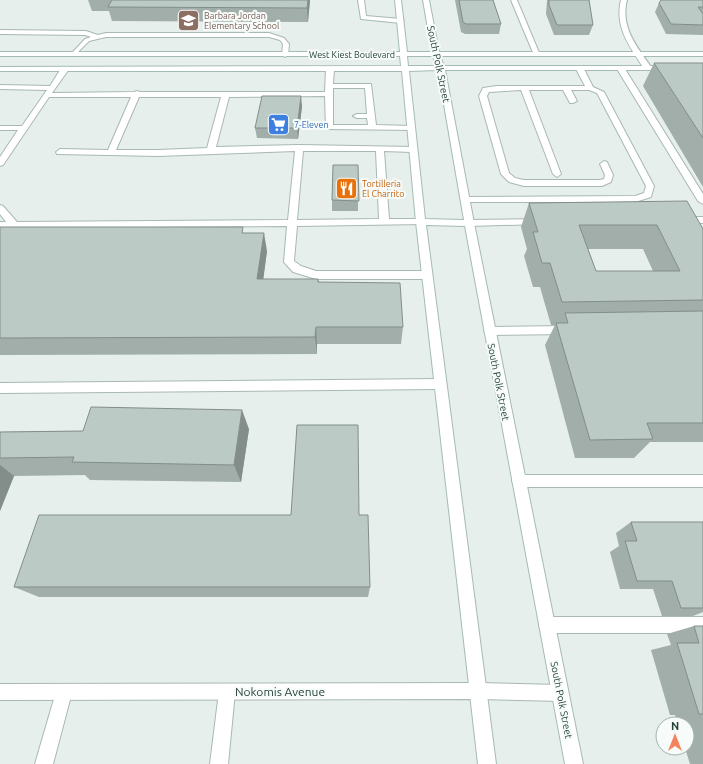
<svg xmlns="http://www.w3.org/2000/svg" width="703" height="764" font-family="Ubuntu,sans-serif">
  <rect width="100%" height="100%" fill="#e6efeb"/>
  <g fill="none" stroke-linecap="round" stroke-linejoin="round">
    <defs>
      <path id="service" d="M358,0H364L366,16L401,19L404,21L401,23L361,19Z
        M511,0H517L540,55L539,56L534,55Z
        M0,30L86,31L98,35L106,33H269L284,38L289,44L288,55L285,57L282,55L283,44L280,40L269,37H106L89,41L74,56L71,54L72,53L85,39L91,37L85,35L0,34Z
        M62,67L69,69L52,93L134,92L137,91L140,92H325L326,69L330,67L334,69L333,84H371L376,125L411,126L415,128L414,130L326,129L325,96L229,97L216,147L299,145L415,147L416,149L412,152L384,151L389,219H421L426,222L424,224L297,226L294,261L301,266L316,271H427L432,275L427,279H316L293,272L284,262L287,226L0,228V222H6L0,214V205L3,206L17,222L288,220L295,151L158,156L57,154L56,152L60,149L108,150L131,97H49L3,165L0,166V157L18,130H0V126H22L47,90L0,89V85L50,86ZM333,88H365L367,114H357L353,116L357,118H367L368,125H333ZM139,97H221L207,148L158,150H116ZM303,151H376L379,219L297,220Z
        M577,67H583L593,87L604,92L654,186L651,197L635,202H462V198L465,197L635,196L644,193L646,186L597,93L589,90H571L577,101L573,103H570L563,90H529L561,174L557,177L553,174L521,90L489,92L487,96L509,173L515,178L524,180H600L604,179L605,175L600,164L604,161L607,162L613,175L611,182L602,186H524L509,182L501,174L479,96L483,88L497,86H585L576,69Z
        M618,67L625,69L703,194V204L698,201L617,69Z
        M682,217H703V223L679,222L677,220Z
        M538,219L541,220V224L469,226L464,223L469,220Z
        M568,326L572,327L574,330L572,333L568,334L490,335L486,334L484,331L486,328L490,327Z
        M440,379L444,380L446,384L444,388L440,389L0,393V383Z
        M519,475H703V487H519L514,485L512,481L514,477Z
        M547,617H703V633H547L541,631L539,625L541,619Z
        M64,684L70,686L72,692L53,764H35L56,692L58,686Z
        M227,684L233,686L235,692L228,764H210L219,692L221,686Z"/>
      <path id="minor" d="M621,0H627C620,27 637,47 652,68L651,70H645C631,48 614,28 621,0Z
        M478,683L560,685L566,687L568,693L566,699L560,701L478,699L0,700V684Z"/>
      <path id="secondary" d="M395,0H401L407,52H432L423,0H429L439,52H703V56H440L444,66H668L672,68L668,70H445L474,223L583,764H565L465,226L426,225L496,764H478L416,222L402,71H0V67L401,66L400,56H0V52H400ZM407,56H433L436,66H408ZM438,70L464,220L425,219L409,71Z"/>
    </defs>
    <use href="#service" stroke="#a8b8b2" stroke-width="2"/>
    <use href="#minor" stroke="#a8b8b2" stroke-width="2"/>
    <use href="#secondary" stroke="#a4bbb3" stroke-width="2"/>
    <use href="#service" fill="#fff" fill-rule="evenodd"/>
    <use href="#minor" fill="#fff" fill-rule="evenodd"/>
    <use href="#secondary" fill="#fff" fill-rule="evenodd"/>
  </g>
  <path fill="#a1aea9" fill-rule="evenodd" d="M88,0H310L308,22L112,21L109,11H92Z
    M455,0H493L501,24L499,34H465L461,32Z
    M547,0H589L593,25L589,35H554L546,14Z
    M703,0V35L666,34L655,12L659,3Z
    M654,63H703V187L643,86Z
    M302,106L298,139L257,138L255,128Z
    M358,165V211H332V200Z
    M529,203L703,229V442H650L634,458H575L545,345L555,325H551L540,287H533L524,256L527,249L521,227ZM588,249H643L653,271H596Z
    M0,227L245,233L267,251L263,279H318L319,282L403,327L401,344H317V354L0,355Z
    M249,429L241,482L90,480L85,475L14,476L0,511V432Z
    M291,515H359L370,587L368,597H39L14,587Z
    M631,522H703V612L693,616H662L653,589H620L610,552L619,546L616,533Z
    M694,626H703V764H690L685,748H687V724H678L675,715H670L651,650L671,645L667,634Z"/>
  <path fill="#838d89" d="M308,0H310L308,22L307,8Z
    M301,96L302,106L298,139L297,128Z
    M264,233L267,251L261,297L257,279Z
    M316,327L317,344V354L315,337Z
    M242,410L249,429L241,482L234,465Z
    M0,465L14,476L0,511Z"/>
  <path fill="#bbcac4" stroke="#838d89" fill-rule="evenodd" d="M112,0H308L307,8L108,7Z
    M459,0H493L501,24H466L463,22Z
    M549,0H589L593,25H557L549,5Z
    M661,0H703V7H698L703,14V25L671,24L659,3Z
    M654,63H703V138Z
    M262,96H301L297,128H255Z
    M333,165H358L359,201L332,200Z
    M687,201L703,229V300L562,302L550,263H542L533,232H538L529,203ZM579,225H657L680,271H596Z
    M0,227H243L242,233H264L257,279H318V282L400,283L403,327H316L315,337L0,338Z
    M703,311V423H647L653,439L590,440L556,323H568L565,313Z
    M91,407L242,410L234,465L72,462L74,457L0,458V432L83,431Z
    M297,425H358L359,515H368L370,587H14L39,515H291Z
    M631,522H703V608H681L672,581H637L625,541H637Z
    M694,626H703V714H699L677,643H699Z"/>
  <defs>
    <symbol id="school-square" viewBox="-11 -11 22 22"><rect x="-9" y="-9" width="18" height="18" rx="4" fill="#8d6e63" stroke="#f7fbf9"/><path d="M0-5L7-2L0 1L-7-2ZM-4 1L0 2.5L4 1V4Q0 6-4 4Z" fill="#fff"/></symbol>
    <symbol id="supermarket-square" viewBox="-11 -11 22 22"><rect x="-9" y="-9" width="18" height="18" rx="4" fill="#3f7fe0" stroke="#f7fbf9"/><path d="M-6-5.5h2.5l.6 2H6L4.5 2H-2.5L-4.4-4H-6ZM-1.5 3.2a1.3 1.3 0 1 0 .1 0ZM3 3.2a1.3 1.3 0 1 0 .1 0Z" fill="#fff"/></symbol>
    <symbol id="restaurant-square" viewBox="-11 -11 22 22"><rect x="-9" y="-9" width="18" height="18" rx="4" fill="#e8710a" stroke="#f7fbf9"/><path d="M-5-6h1v4h1v-4h1v4h1v-4h1v5L-1.5 .5V6h-2V.5L-5-1ZM5-6V6H3V1.5H1.5Q1.5-4 5-6Z" fill="#fff"/></symbol>
  </defs>
  <g fill-rule="evenodd">
    <use href="#school-square" x="176" y="8" width="25" height="25"/>
    <use href="#supermarket-square" x="266" y="112" width="25" height="25"/>
    <use href="#restaurant-square" x="334" y="176" width="25" height="25"/>
  </g>
  <g text-anchor="middle" stroke-width="4" stroke-linejoin="round" paint-order="stroke">
    <g font-size="9" fill="#785e54" stroke="#f7fbf9" text-anchor="start">
      <text x="204" y="19">Barbara Jordan<tspan x="204" dy="10">Elementary School</tspan></text>
    </g>
    <g font-size="9" fill="#24423a" stroke="#f7fbf9">
      <text x="352" y="58">West Kiest Boulevard</text>
    </g>
    <g font-size="9" fill="#366cbe" stroke="#f7fbf9" text-anchor="start">
      <text x="294" y="128">7-Eleven</text>
    </g>
    <g font-size="9" fill="#c56008" stroke="#f7fbf9" text-anchor="start">
      <text x="362" y="187">Tortilleria<tspan x="362" dy="10">El Charrito</tspan></text>
    </g>
    <g font-size="10" fill="#24423a" stroke="#f7fbf9">
      <text transform="translate(439 64) rotate(78)" y="4">South Polk Street</text>
      <text transform="translate(499 382) rotate(79)" y="4">South Polk Street</text>
      <text transform="translate(562 700) rotate(79)" y="4">South Polk Street</text>
    </g>
    <g font-size="12" fill="#24423a" stroke="#f7fbf9">
      <text x="280" y="696">Nokomis Avenue</text>
    </g>
  </g>
  <g transform="translate(675 736)"><circle r="19" fill="#f7fbf9" stroke="#a3b1ad"/>
  <path d="M0-3L7 15L0 10L-7 15Z" fill="#f4845f"/>
  <text y="-6" font-size="11" font-weight="bold" text-anchor="middle" fill="#24423a">N</text>
  </g>
</svg>
